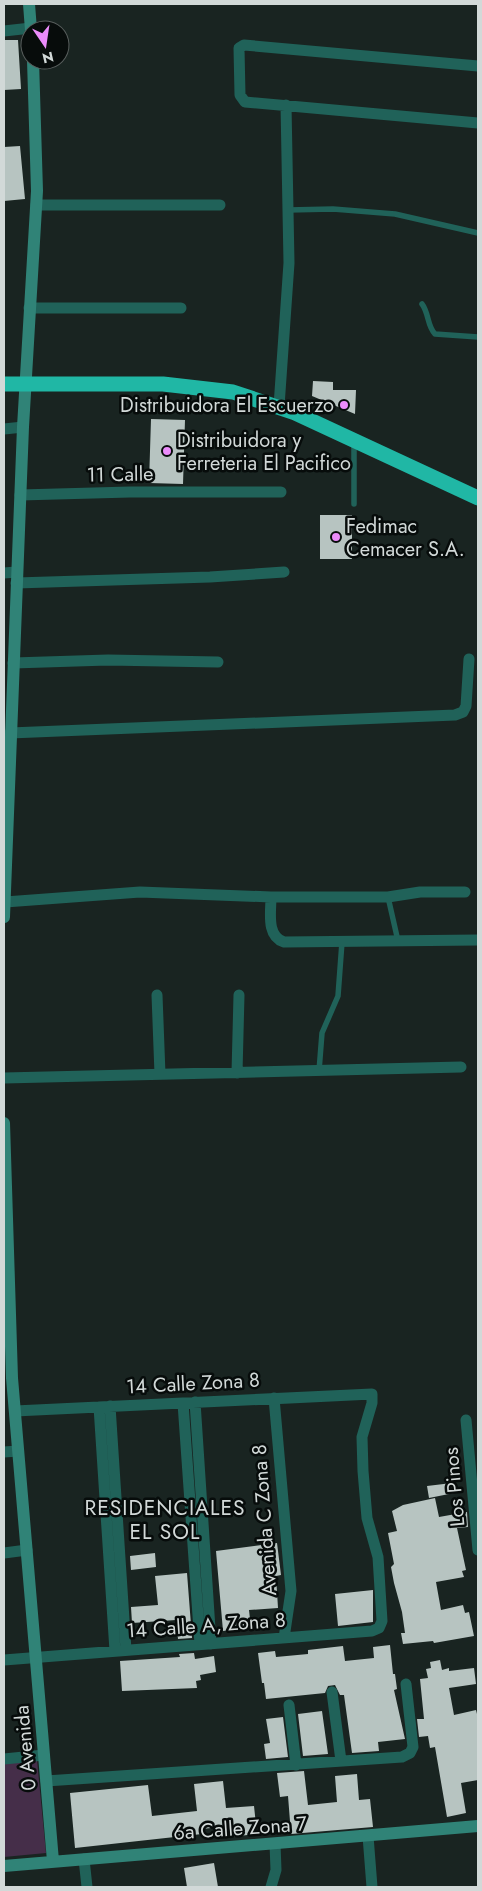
<svg xmlns="http://www.w3.org/2000/svg" width="482" height="1891" font-family="Jost,sans-serif">
  <rect width="100%" height="100%" fill="#192421"/>
  <path fill="#452e49" d="M37,1760L46,1853L4,1857V1764Z"/>
  <path fill="#b7c4c1" d="M4,40H18L21,89L4,90Z
    M20,146L25,199L4,201V147Z
    M313,381L333,382V390H356L355,414L312,396Z
    M151,419L185,420L183,484L149,483Z
    M320,515H352V559H320Z
    M452,1483L454,1493L429,1498L427,1486Z
    M435,1498L439,1517L467,1512L468,1527L457,1528L466,1570L462,1571L464,1577L436,1582L441,1610L463,1605L465,1613L469,1612L474,1636L434,1643L433,1641L403,1644L401,1633H405L402,1612L394,1583L391,1567L394,1564L388,1533L397,1531L392,1511L403,1505Z
    M277,1543L281,1575L276,1576L278,1608L249,1610L251,1628L223,1631L216,1551Z
    M155,1553L156,1567L131,1570L130,1556Z
    M187,1573L192,1638L178,1639L176,1620L132,1623L131,1607L158,1605L155,1576Z
    M373,1590V1622L338,1626L335,1594Z
    M390,1645L393,1674H395L397,1689L394,1690L405,1739L378,1742L379,1751L352,1753L344,1695H340L335,1685L328,1686L325,1693L266,1699L264,1683H262L258,1653L275,1651L276,1657L308,1654V1650L343,1646L345,1661L374,1658L373,1647Z
    M194,1653L195,1659L214,1656L216,1672L200,1675L201,1680L196,1681L197,1688L122,1691L120,1661L180,1657L179,1654Z
    M440,1660L442,1670L449,1668V1671L474,1668L476,1684L449,1688L454,1715L476,1710L478,1718V1780L461,1783L466,1813L447,1817L435,1747L430,1748L428,1736L419,1737L417,1719H424L420,1679L428,1678L426,1669L431,1668L430,1662Z
    M322,1711L328,1754L303,1756L298,1714Z
    M283,1717L288,1757L266,1759L264,1744L270,1743L266,1719Z
    M304,1771L308,1805L337,1802L335,1776L357,1774L359,1800L370,1799L373,1827L291,1834L288,1796L280,1797L277,1773Z
    M223,1781L226,1808L254,1806L257,1834L230,1837L229,1826L202,1829V1834L75,1848L70,1793L148,1785L152,1816L197,1811L194,1784Z
    M214,1863L218,1887H187L184,1868Z"/>
  <g fill="none" stroke-linecap="round" stroke-linejoin="round">
    <path stroke="#206259" stroke-width="5.5" d="M288,210L333,209L395,214L478,233
      M422,304C429,313 427,326 435,334L478,337
      M354,504V441
      M388,897L398,941
      M319,1071L322,1033L338,996L342,942"/>
    <path stroke="#206259" stroke-width="11" d="M4,31L31,28
      M478,66L244,45L239,48L240,95L245,102L478,123
      M36,205H220
      M29,308H181
      M279,406L289,263L286,105
      M4,429L23,427
      M20,495L130,492H281
      M4,573L16,572
      M16,583L210,577L284,572
      M13,663L108,660L218,662
      M10,733L455,715L463,712L466,706L469,659
      M271,897C271,912 266,936 284,942L478,940
      M5,902L140,892L271,897H388L420,892H465
      M157,995L160,1074
      M237,1073L239,995
      M4,1078L461,1067
      M274,1398L291,1591L284,1638
      M195,1402L211,1644
      M183,1403L200,1644
      M110,1406L126,1650
      M99,1407L115,1651
      M466,1420L478,1550
      M4,1452L18,1451
      M4,1553L27,1550
      M4,1660L372,1631L379,1628L382,1621L378,1557L367,1518L363,1471L362,1437L372,1403V1394L15,1411
      M332,1692L341,1761
      M289,1705L296,1765
      M4,1759L44,1755
      M46,1781L402,1757L410,1753L413,1747L406,1684
      M368,1836L372,1887
      M84,1859L87,1887
      M271,1887L276,1870L275,1844"/>
    <path stroke="#308377" stroke-width="12" d="M29,4L31,30
      M4,917L23,427L37,191L33,60
      M4,1123L12,1378L53,1861
      M4,1866L478,1826"/>
    <path stroke="#20b7a5" stroke-width="15" d="M4,384H163L233,392L295,413L478,498"/>
  </g>
  <g fill="#ec8cfb" stroke="#070c0b" stroke-width="2">
    <circle cx="344" cy="405" r="5"/>
    <circle cx="167" cy="451" r="5"/>
    <circle cx="336" cy="537" r="5"/>
  </g>
  <g text-anchor="middle" stroke-width="5" stroke-linejoin="round" paint-order="stroke">
    <g font-size="20" fill="#d2d9d8" stroke="#070c0b" text-anchor="start">
      <text x="334" y="412" text-anchor="end">Distribuidora El Escuerzo</text>
      <text x="177" y="447">Distribuidora y<tspan x="177" dy="23">Ferreteria El Pacifico</tspan></text>
      <text x="346" y="533">Fedimac<tspan x="346" dy="23">Cemacer S.A.</tspan></text>
    </g>
    <g font-size="20" fill="#d2d9d8" stroke="#070c0b">
      <text transform="translate(120 474) rotate(-1)" y="7">11 Calle</text>
      <text transform="translate(193 1383) rotate(-3)" y="7">14 Calle Zona 8</text>
      <text transform="translate(454 1487) rotate(-95)" y="7">Los Pinos</text>
      <text transform="translate(264 1520) rotate(-94)" y="7">Avenida C Zona 8</text>
      <text transform="translate(206 1625) rotate(-4)" y="7">14 Calle A, Zona 8</text>
      <text transform="translate(25 1748) rotate(-95)" y="7">0 Avenida</text>
      <text transform="translate(240 1828) rotate(-4)" y="7">6a Calle Zona 7</text>
    </g>
    <g font-size="21" letter-spacing="1" fill="#d2d9d8" stroke="#070c0b">
      <text x="165" y="1515">RESIDENCIALES<tspan x="165" dy="24">EL SOL</tspan></text>
    </g>
  </g>
  <rect width="482" height="1891" fill="none" stroke="#d2d9d8" stroke-width="10"/>
  <g transform="translate(45 45) rotate(167)"><circle r="24" fill="#070c0b" stroke="#585e5d"/>
  <path d="M0-4L9 19L0 12L-9 19Z" fill="#ec8cfb"/>
  <text y="-8" font-size="14" font-weight="bold" text-anchor="middle" fill="#d2d9d8">N</text>
  </g>
</svg>
